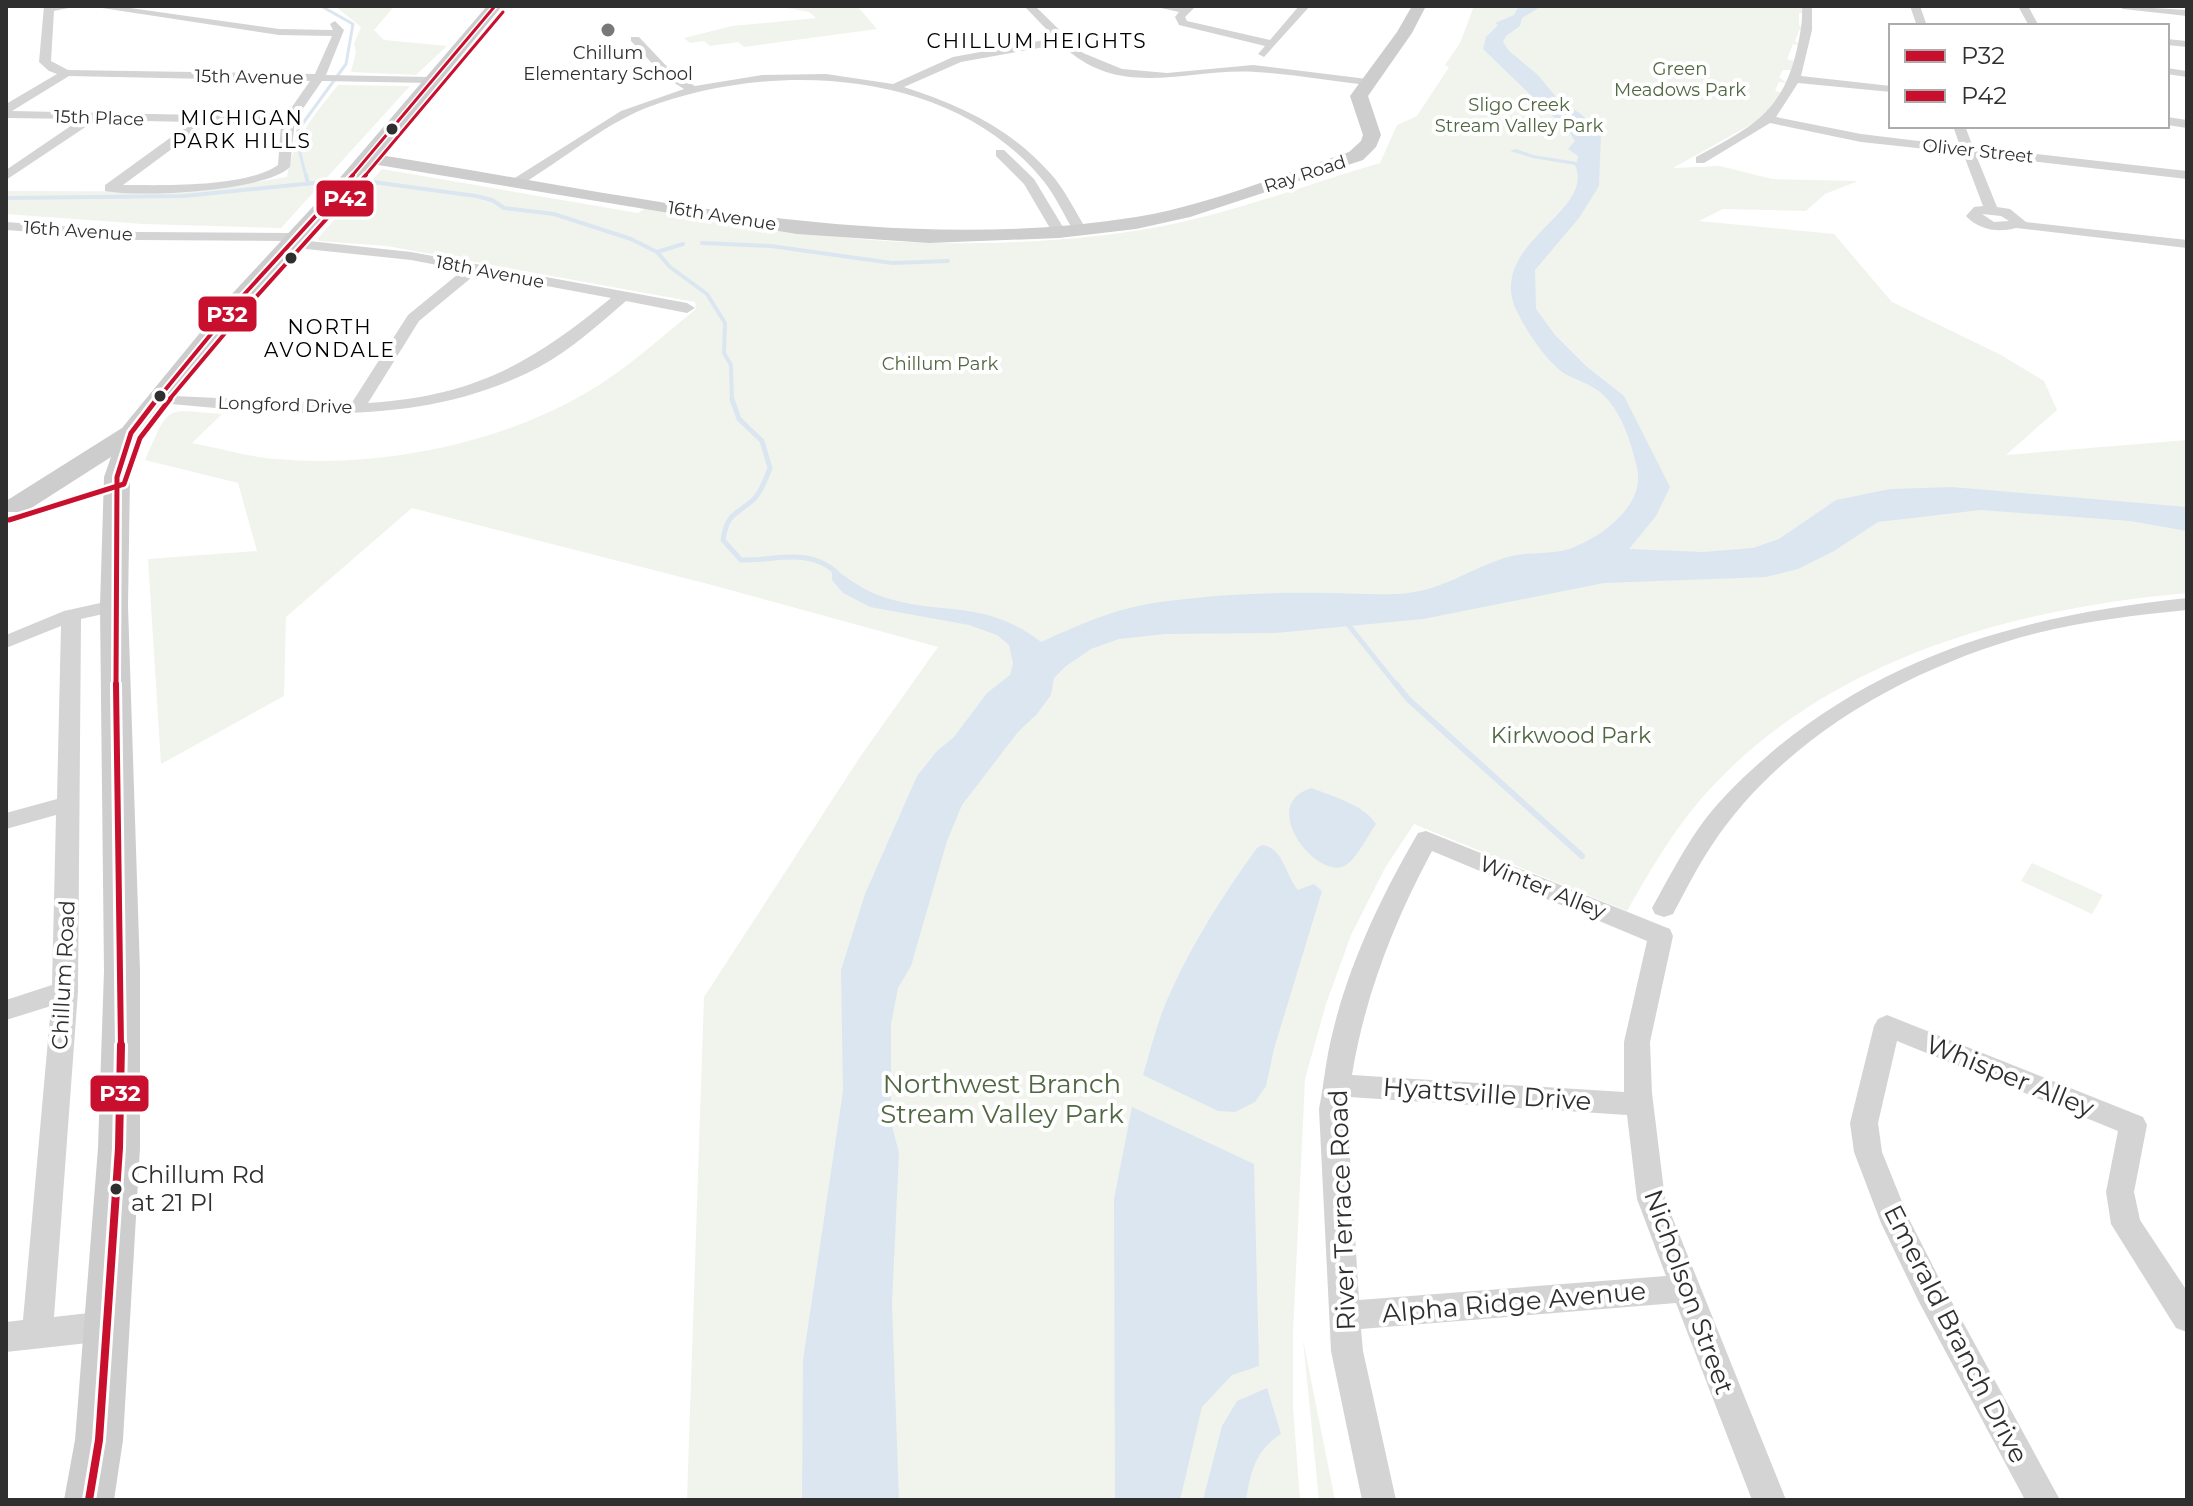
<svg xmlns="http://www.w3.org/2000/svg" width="2193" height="1506" font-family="Montserrat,sans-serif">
  <rect width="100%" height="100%" fill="#fff"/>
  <path fill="#f1f4ed" d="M335,6H390L392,9L374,30L384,40L447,46L416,75L351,72L356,52L354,44L361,27Z
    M776,6H857L877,29L744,47L738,42L710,46L704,41L690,43L684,38L732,26L816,18L809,12Z
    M1474,6H1802L1803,13H1799V25L1804,30H1799L1795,41L1800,45L1793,44L1787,59L1794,61L1791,70H1783L1779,77L1787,83L1779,82L1775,91L1784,93L1759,120L1673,168L1720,166L1772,179L1858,181L1825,194L1806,211L1723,209L1699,221L1834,234L1892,302L2001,355L2044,381L2057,410L2006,455L2187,440V593C2010,609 1822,660 1701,799C1672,833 1649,872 1627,911L1414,824L1385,868L1351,935L1326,1004L1305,1079L1293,1333V1407L1300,1500H687L704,997L860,757L938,647L708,584L412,508L286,617L284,696L161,764L148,559L257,551L238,483L145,460C170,404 162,409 222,414L192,443C219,448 248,457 276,459C377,468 496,445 584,394C625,371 660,338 696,309L695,302L387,246L319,241L318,238L345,208L338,205L346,194L359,195L382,169L638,213L646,208C708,217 770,229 832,236C931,248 1055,245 1153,228C1230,214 1305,185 1380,163L1397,125L1417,116L1449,67L1445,65L1460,43Z
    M338,85L410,86L281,228L143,224L6,214V191C101,191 193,194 287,177C292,140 316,113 338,85Z
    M2032,863L2103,895L2092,914L2021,881Z
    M1303,1340L1335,1500H1319Z"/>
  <path fill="#dce6f0" d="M1519,6H1542L1522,18L1520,26L1506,36L1503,42L1509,51L1538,75L1556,97L1582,115L1601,134L1599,186L1579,218L1535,270L1536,309L1555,335L1586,366L1624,396L1670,487L1656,516L1629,549L1703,552L1753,548L1779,539L1836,500L1890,489L1952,487L2187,507V531L2130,521L1981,510L1878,522L1834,551L1798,569L1766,577L1604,583L1423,619L1276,633L1165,634L1119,639L1091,649L1066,666L1054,678L1051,695L1037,714L1018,732L962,805L947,841L911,966L898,988L891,1024V1122L899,1153L892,1304L899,1500H802L803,1360L843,1091L841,970L865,894L917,776L937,751L954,737L987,693L1010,675L1013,663L1009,645L997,635L969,625L870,607L843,593L832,580V567C846,577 859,587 875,594C936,618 982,596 1041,642C1081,624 1116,608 1160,602C1216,594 1273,592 1329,593C1356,593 1381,596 1408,593C1443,589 1471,569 1504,558C1525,551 1552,555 1569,549C1601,538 1646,505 1637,468C1632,446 1624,419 1609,401C1598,387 1584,383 1569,376C1549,367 1522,325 1514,305C1492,241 1596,211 1575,165L1533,158L1510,151L1516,149L1533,155L1577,162L1578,156L1568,149L1575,141L1570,133L1483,49L1486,37L1498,25L1495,23L1514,15Z
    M1312,788C1333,797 1363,804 1376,824C1368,835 1358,857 1346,865C1319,883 1255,804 1312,788Z
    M1262,845C1283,847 1286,876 1298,890L1314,884L1322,891L1274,1049L1266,1086L1255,1102L1235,1112L1218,1111L1143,1075C1151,1049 1157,1022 1168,998C1191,945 1223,895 1257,848Z
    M1132,1107L1254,1164L1259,1366L1232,1375L1202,1407L1180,1500H1115L1114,1199Z
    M1267,1388L1281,1434C1255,1451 1251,1471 1246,1500H1203L1222,1426L1237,1401Z"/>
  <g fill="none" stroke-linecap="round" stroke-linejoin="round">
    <path stroke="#dce6f0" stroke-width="3" d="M306,177L297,141L298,130L346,64L353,24L321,6"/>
    <path stroke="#dce6f0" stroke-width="4" d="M306,175L308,184
      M6,198L184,196L314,183L373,182L476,196L492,200L504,208L554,214L631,239L657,252L670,267L707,294L725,323L724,353L731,365L732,401
      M702,243L771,246L892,263L948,261
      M657,252L683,244"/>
    <path stroke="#dce6f0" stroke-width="5" d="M732,399L739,419L762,441L770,468C766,478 762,491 754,499C737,515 727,512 723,540L741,560C775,561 808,547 836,572
      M1346,622L1397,686"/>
    <path stroke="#dce6f0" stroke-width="6" d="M1396,684L1408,699L1582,856"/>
    <path fill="#d4d4d4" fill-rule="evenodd" d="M44,6H78L54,11L51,61L68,70L315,74L332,36L279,35L89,6H116L279,29L333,30L330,24L335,21L344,30L326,75L431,77L437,80L431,83L322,81L295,120L290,167C267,191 140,198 105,191V185L192,122L96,120L6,180V170L81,119L6,118V104L57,74L49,71L39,62ZM69,76L310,81L285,117L12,111ZM207,123L281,124L278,165C245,188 164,185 123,185Z
      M1024,6H1035L1083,53L1122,69L1167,73L1253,65L1367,79L1373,82L1367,85C1330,81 1293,74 1256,72C1188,67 1120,102 1061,44L961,62L904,87C960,105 1010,128 1050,173C1065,189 1075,212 1087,230L1080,234L1073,230C1063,213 1054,193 1041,178C949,68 772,60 646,108C601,126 563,160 522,184L510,181L621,111L684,89L665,77L631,41V37H639L673,73L695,86L762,75L826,74L893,84L953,57L1055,38Z
      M1152,6H1196L1185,17L1187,21L1270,40L1299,6H1310L1264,57L1258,54L1265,46L1179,25L1175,17L1179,12Z
      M1802,6H1812V30L1801,76L1891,86V92L1798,83L1776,117L1861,134L1960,146L1953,126H1965L1973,147L2187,171V179L1976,155L1997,207L2010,209L2026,222L2187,240V248L2016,228C1998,233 1979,230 1966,216L1974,207L1983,206L1963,153L1861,142L1770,123L1704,163H1696V157C1750,128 1782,114 1797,49C1800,35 1803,21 1802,6ZM1982,214L2001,216L2009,221L1994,222Z
      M1910,6H1920L1927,26H1917Z
      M2018,6H2028L2039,26H2029Z
      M2118,6L2187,10V16L2123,9Z
      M2167,39L2187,41V47L2167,45Z
      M2167,68L2187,71V77L2167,74Z
      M2167,117L2187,120V128L2167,125Z
      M996,150H1004L1034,179L1066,232L1064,235H1054L1024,184L996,156Z
      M6,222L138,232L289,233L309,241L411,252L687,303L695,308L687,313L626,301C599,324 571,350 539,367C420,430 287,414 158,403L152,401L150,398L152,395L351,404L408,315L463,270L411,260L306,249L287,241L138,240L6,230ZM477,273L611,298C531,364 474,396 368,403L419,321Z
      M2187,598V610C2136,615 2086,621 2037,633C1913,665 1783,737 1712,845C1697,867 1685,892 1673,914L1664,917L1655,914L1652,908C1665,884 1679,858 1694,835C1715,803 1745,775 1773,751C1894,650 2034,614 2187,598Z
      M114,600L124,606L121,610L81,619L78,991L54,1317L106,1311L117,1316L121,1326L117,1336L106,1341L6,1352V1322L23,1320L51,1006L6,1020V1000L52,985L56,815L6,829V813L57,799L61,626L6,648V635L64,611Z
      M1426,831L1670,929L1673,936L1650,1042L1652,1093L1665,1199L1786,1500H1752L1676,1303L1361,1329L1363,1351L1396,1500H1362L1331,1351L1319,1109C1324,1083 1326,1057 1333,1031C1350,961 1382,895 1418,833ZM1432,851L1647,941L1624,1042V1092L1352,1075C1365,995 1394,922 1432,851ZM1349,1097L1627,1115L1637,1199L1666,1276L1359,1300L1347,1109Z
      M1887,1015L2143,1117L2147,1125L2134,1192L2140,1220L2187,1291V1332L2176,1328L2111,1224L2106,1192L2118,1131L1897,1041L1878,1123L1882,1152L1909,1219L1941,1282L2060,1500H2025L1919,1302L1881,1223L1854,1152L1850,1123L1874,1026L1878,1019Z"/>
    <path fill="#cdcdcd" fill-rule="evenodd" d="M487,6H502L380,155C626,194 886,257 1136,217C1208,205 1280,175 1349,152L1361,141L1363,135L1350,96L1397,32L1412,6H1426L1412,33L1368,96L1381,135L1376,147L1363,160L1190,217L1136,229L1059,238L929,243L797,234L372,164L247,305L166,403L143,434L130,477L128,606L140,971V1148L123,1440L114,1500H64L75,1440L98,1148L104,971L100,606L104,477L111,457L25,512H7L6,501L122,428L231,295L344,173Z"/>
    <defs>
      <path id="bus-1-far4" d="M351,177L495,6"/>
      <path id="bus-1-far3" d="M156,401L239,300L353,175"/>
      <path id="bus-1-far2" d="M116,686L117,477L131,433L157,399"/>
      <path id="bus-1-far1" d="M116,684L121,1047"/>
      <path id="bus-1" d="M89,1500L99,1440L119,1148L121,1045"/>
      <path id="bus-2-far2" d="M364,177L503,12"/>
      <path id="bus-2-far1" d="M168,401L247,307L366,175"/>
      <path id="bus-2" d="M9,520L124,484L140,438L170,399"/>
    </defs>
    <use href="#bus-1-far4" stroke="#fff" stroke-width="6"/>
    <use href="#bus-1-far3" stroke="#fff" stroke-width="8"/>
    <use href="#bus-1-far2" stroke="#fff" stroke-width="10"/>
    <use href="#bus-1-far1" stroke="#fff" stroke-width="12"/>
    <use href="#bus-1" stroke="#fff" stroke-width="14"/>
    <use href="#bus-2-far2" stroke="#fff" stroke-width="6"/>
    <use href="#bus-2-far1" stroke="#fff" stroke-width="8"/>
    <use href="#bus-2" stroke="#fff" stroke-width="10"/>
    <use href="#bus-1-far4" stroke="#c8102e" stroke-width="3"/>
    <use href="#bus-1-far3" stroke="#c8102e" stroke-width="4"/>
    <use href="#bus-1-far2" stroke="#c8102e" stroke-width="5"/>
    <use href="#bus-1-far1" stroke="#c8102e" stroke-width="6"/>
    <use href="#bus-1" stroke="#c8102e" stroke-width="8"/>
    <use href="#bus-2-far2" stroke="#c8102e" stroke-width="3"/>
    <use href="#bus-2-far1" stroke="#c8102e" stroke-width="4"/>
    <use href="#bus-2" stroke="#c8102e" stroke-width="5"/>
  </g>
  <circle fill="#787878" stroke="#fff" stroke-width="3" cx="608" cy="30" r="8"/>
  <g fill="#2f2f2f" stroke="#fff" stroke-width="3">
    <circle cx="392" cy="129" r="7"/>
    <circle cx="291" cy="258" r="7"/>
    <circle cx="160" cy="396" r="7"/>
    <circle cx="116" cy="1189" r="7"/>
  </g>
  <g text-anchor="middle" stroke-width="8" stroke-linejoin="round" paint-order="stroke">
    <g font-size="18" fill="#2f2f2f" stroke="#fff">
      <text x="608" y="59">Chillum<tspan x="608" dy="21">Elementary School</tspan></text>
    </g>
    <g font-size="18" fill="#506741" stroke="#fff">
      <text x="1680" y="75">Green<tspan x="1680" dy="21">Meadows Park</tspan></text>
      <text x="1519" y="111">Sligo Creek<tspan x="1519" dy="21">Stream Valley Park</tspan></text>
      <text x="940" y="370">Chillum Park</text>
    </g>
    <g font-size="18" fill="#2f2f2f" stroke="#fff">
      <text transform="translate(249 77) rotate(1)" y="6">15th Avenue</text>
      <text transform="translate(99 118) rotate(2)" y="6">15th Place</text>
      <text transform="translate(1978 151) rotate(6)" y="6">Oliver Street</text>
      <text transform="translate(1305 174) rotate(-18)" y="6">Ray Road</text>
      <text transform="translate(722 216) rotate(9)" y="6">16th Avenue</text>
      <text transform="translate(78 231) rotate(4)" y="6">16th Avenue</text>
      <text transform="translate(490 272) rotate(11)" y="6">18th Avenue</text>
      <text transform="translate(285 405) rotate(2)" y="6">Longford Drive</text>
    </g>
    <g font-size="20" letter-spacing="2" fill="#000" stroke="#fff">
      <text x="1037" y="48">CHILLUM HEIGHTS</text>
      <text x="242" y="125">MICHIGAN<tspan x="242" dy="23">PARK HILLS</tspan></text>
      <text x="330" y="334">NORTH<tspan x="330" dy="23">AVONDALE</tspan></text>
    </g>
    <g font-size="22" fill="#506741" stroke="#fff">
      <text x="1571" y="743">Kirkwood Park</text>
    </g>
    <g font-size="22" fill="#2f2f2f" stroke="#fff">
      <text transform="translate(1543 887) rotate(22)" y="8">Winter Alley</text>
      <text transform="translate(63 975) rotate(-87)" y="8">Chillum Road</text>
    </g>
    <g font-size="24" fill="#2f2f2f" stroke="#fff" text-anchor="start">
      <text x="131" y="1183">Chillum Rd<tspan x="131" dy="28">at 21 Pl</tspan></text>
    </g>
    <g font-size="26" fill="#2f2f2f" stroke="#fff">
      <text transform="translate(2010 1076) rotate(22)" y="9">Whisper Alley</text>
      <text transform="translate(1487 1094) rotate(4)" y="9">Hyattsville Drive</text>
      <text transform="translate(1342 1210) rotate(-92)" y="9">River Terrace Road</text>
      <text transform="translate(1689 1292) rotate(70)" y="9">Nicholson Street</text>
      <text transform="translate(1514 1302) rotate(-5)" y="9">Alpha Ridge Avenue</text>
      <text transform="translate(1956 1334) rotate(63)" y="9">Emerald Branch Drive</text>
    </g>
    <g font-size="26" fill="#506741" stroke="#fff">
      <text x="1002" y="1093">Northwest Branch<tspan x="1002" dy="30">Stream Valley Park</tspan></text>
    </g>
  </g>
  <g stroke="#fff" stroke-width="3">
    <rect x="315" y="179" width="60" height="39" rx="8" fill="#c8102e"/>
    <rect x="197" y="295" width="61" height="38" rx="8" fill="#c8102e"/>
    <rect x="89" y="1074" width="61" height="39" rx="8" fill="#c8102e"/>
  </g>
  <g font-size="22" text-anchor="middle" font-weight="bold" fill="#fff">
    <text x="345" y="206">P42</text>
    <text x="227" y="322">P32</text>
    <text x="120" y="1101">P32</text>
  </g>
  <rect width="2193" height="1506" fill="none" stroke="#2f2f2f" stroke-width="16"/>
  <rect x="1889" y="24" width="280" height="104" fill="#ffffff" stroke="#acacac" stroke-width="2"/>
  <rect x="1905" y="50" width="40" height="12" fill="#c8102e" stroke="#acacac" stroke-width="2"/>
  <text x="1961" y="64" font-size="24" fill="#2f2f2f">P32</text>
  <rect x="1905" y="90" width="40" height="12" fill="#c8102e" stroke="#acacac" stroke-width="2"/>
  <text x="1961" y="104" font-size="24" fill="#2f2f2f">P42</text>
</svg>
